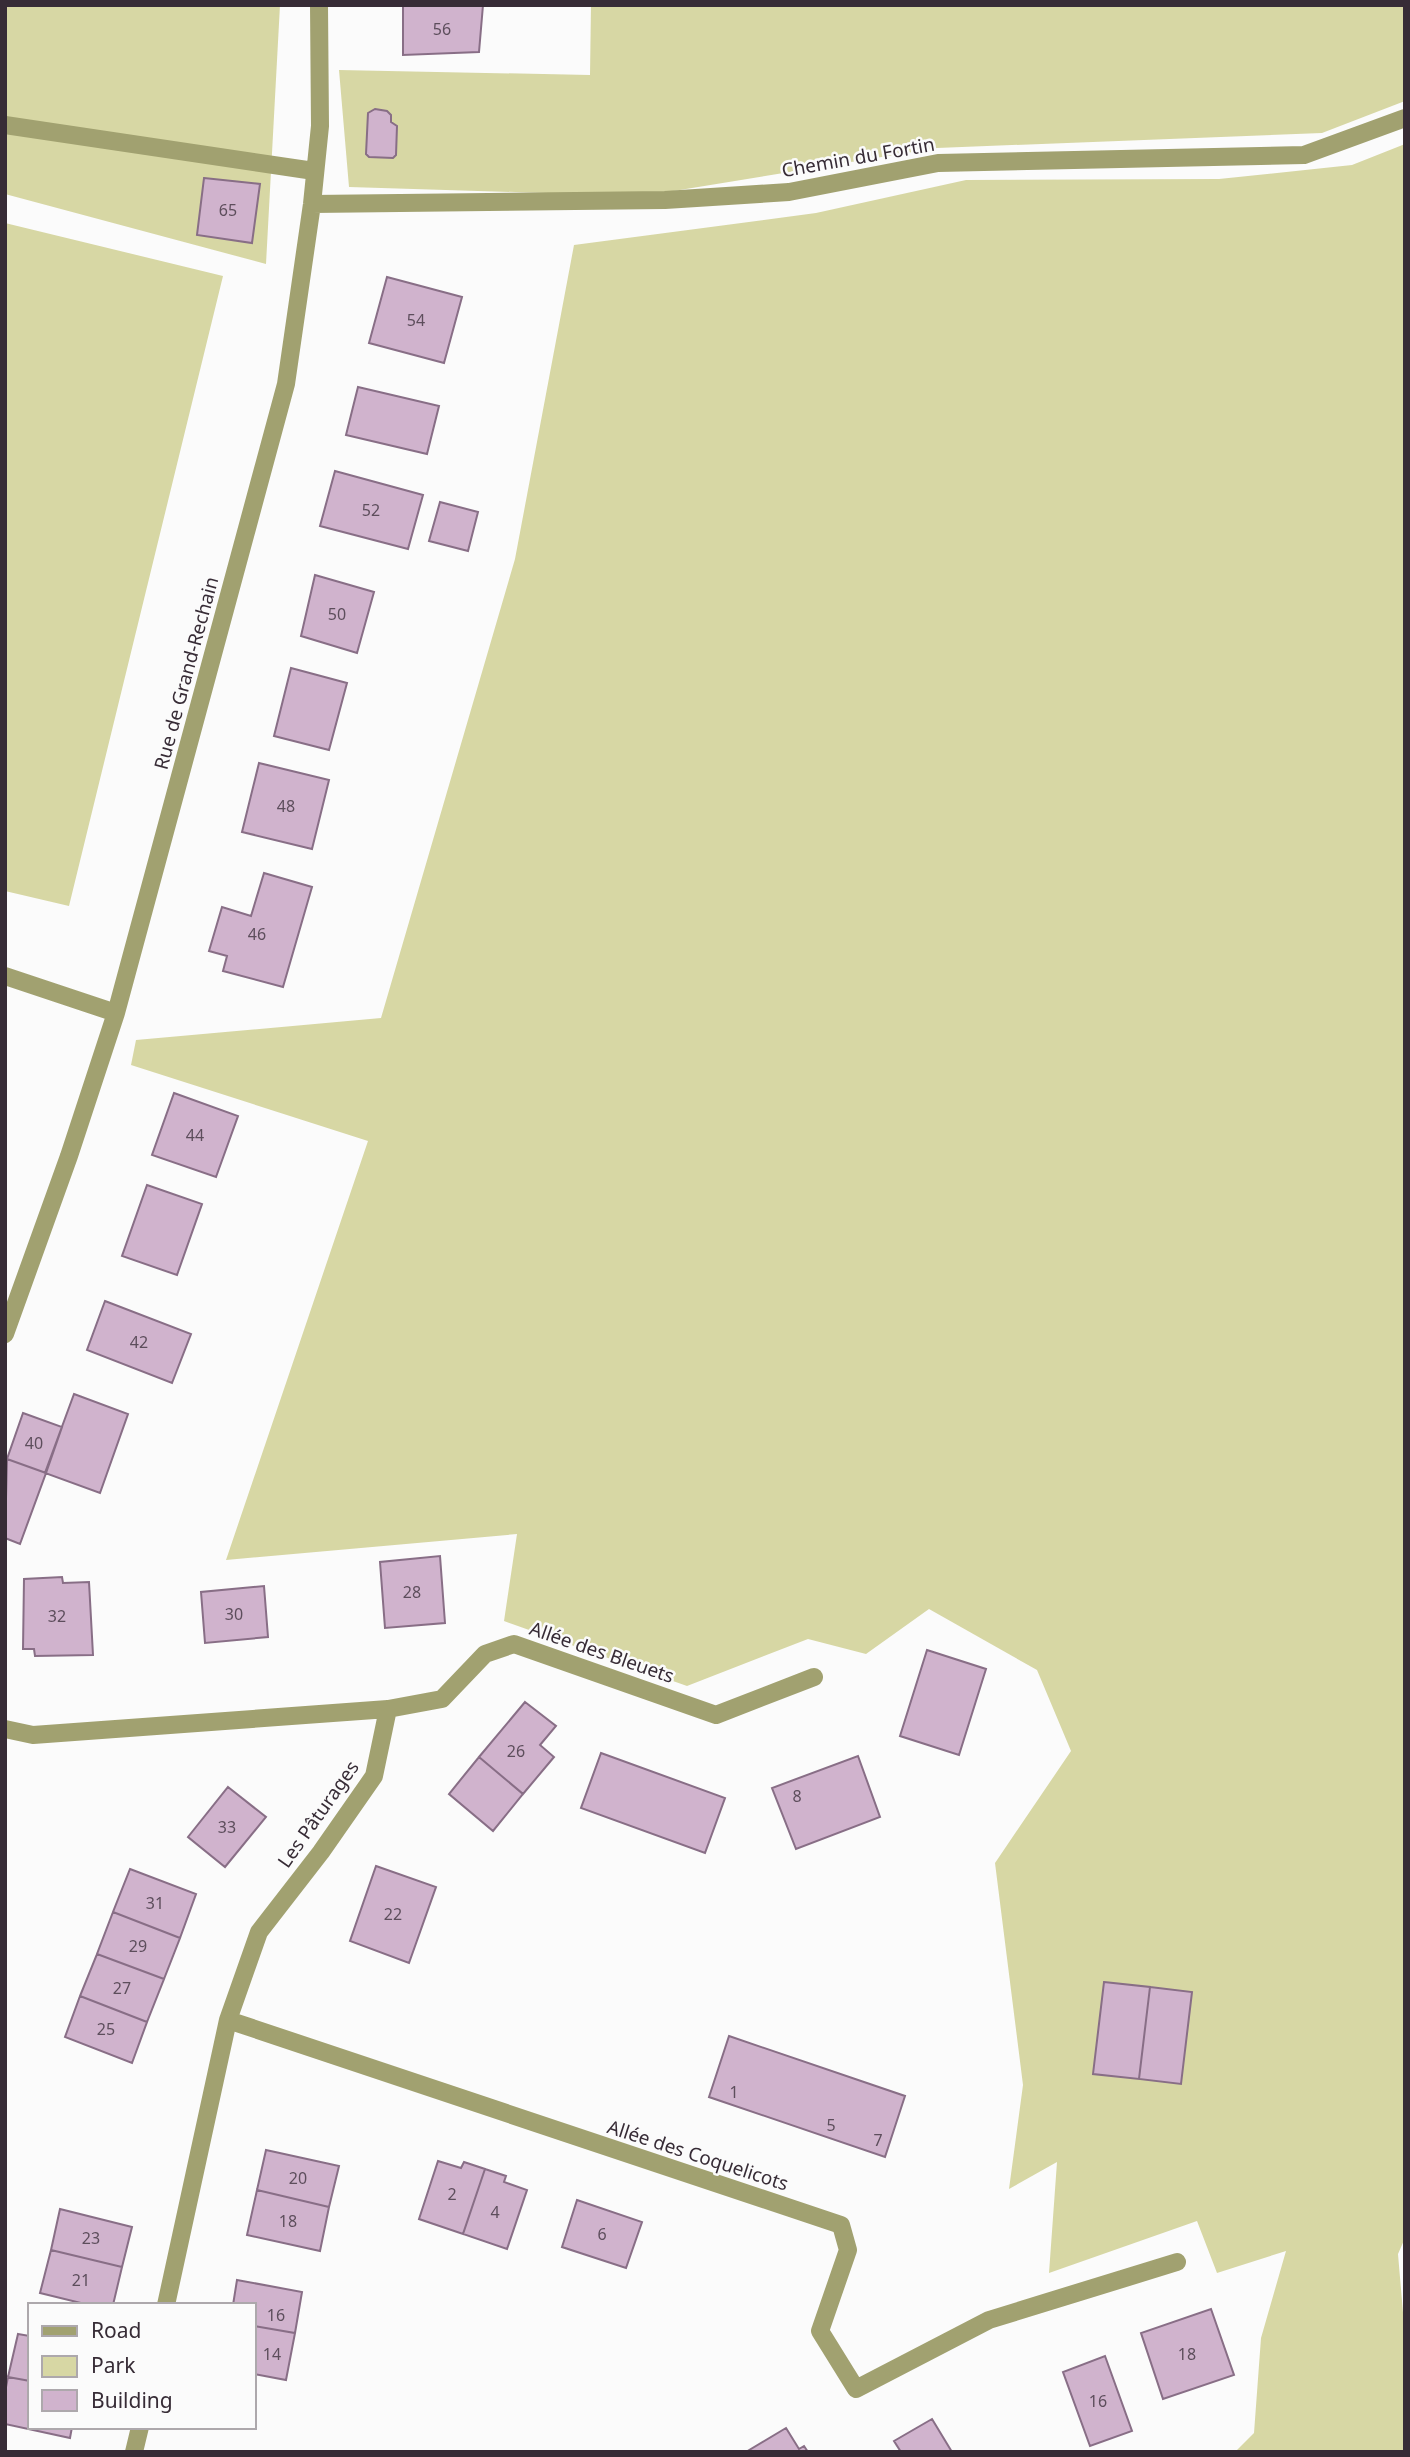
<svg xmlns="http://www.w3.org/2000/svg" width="1410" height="2457" font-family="'Noto Sans',sans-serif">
  <rect width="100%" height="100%" fill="#fbfbfb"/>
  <path fill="#d7d7a4" d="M5,5H280L266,264L5,194Z
    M591,5H1405V101L1322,133L937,148L643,196L349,187L339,70L590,75Z
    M1405,144V2238L1398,2254L1405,2336V2452H1235L1254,2433L1261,2338L1286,2251L1217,2273L1197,2221L1049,2273L1057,2162L1009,2189L1023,2085L995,1863L1071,1751L1037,1670L929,1609L866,1654L808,1639L687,1686L504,1621L517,1534L226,1560L368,1141L131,1065L136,1040L381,1018L515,559L574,245L816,213L966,180L1219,179L1352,165Z
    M5,223L223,276L69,906L5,891Z"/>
  <path fill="#d0b3cd" stroke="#886e86" stroke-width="2" d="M403,5H483L479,52L403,55Z
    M375,109L387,111L391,115V122L397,126L396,155L393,158L369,157L366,154L368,113Z
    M204,178L260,184L252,243L197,235Z
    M387,277L462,297L444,363L369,343Z
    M358,387L439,406L427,454L346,435Z
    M335,471L423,495L408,549L320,526Z
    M440,502L478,512L468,551L429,541Z
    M315,575L374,592L357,653L301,636Z
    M291,668L347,683L329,750L274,736Z
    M259,763L329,780L312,849L242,832Z
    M264,873L312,887L283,987L223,971L227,956L209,951L222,907L251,916Z
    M174,1093L238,1116L216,1177L152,1155Z
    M147,1185L202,1204L177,1275L122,1256Z
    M105,1301L191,1334L172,1383L87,1350Z
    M74,1394L128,1414L100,1493L45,1473Z
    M23,1413L62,1427L46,1473L7,1459Z
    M7,1459L46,1473L20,1544L5,1538Z
    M440,1556L445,1623L385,1628L380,1562Z
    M62,1577L63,1583L89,1582L93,1655L35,1656L34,1649H23L24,1579Z
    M264,1586L268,1637L205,1643L201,1592Z
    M927,1650L986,1669L959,1755L900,1736Z
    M525,1702L556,1726L540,1745L554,1757L523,1794L479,1757Z
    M601,1753L725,1798L705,1853L581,1808Z
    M858,1756L880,1817L796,1849L772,1788Z
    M479,1757L523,1794L493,1831L449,1794Z
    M228,1787L266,1817L225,1867L188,1837Z
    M376,1866L436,1887L409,1963L350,1941Z
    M130,1869L196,1894L180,1938L113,1912Z
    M113,1912L180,1938L164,1979L97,1954Z
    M97,1954L164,1979L147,2022L80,1996Z
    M1104,1982L1150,1987L1139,2079L1093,2074Z
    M1150,1987L1192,1992L1181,2084L1139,2079Z
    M80,1996L147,2022L132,2063L65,2037Z
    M729,2036L905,2096L885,2157L709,2097Z
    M266,2150L339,2166L329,2207L257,2190Z
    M438,2161L461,2168L464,2162L485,2169L463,2234L419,2219Z
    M485,2169L506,2176L504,2182L527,2190L507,2249L463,2234Z
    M257,2190L329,2207L320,2251L247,2235Z
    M577,2200L642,2222L626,2268L562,2247Z
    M60,2209L132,2227L122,2267L51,2250Z
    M51,2250L122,2267L113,2305H89L40,2293Z
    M237,2280L302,2292L295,2333L254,2326V2305H233Z
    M1211,2309L1234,2375L1163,2399L1141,2333Z
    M254,2326L295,2333L286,2380L254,2374Z
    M18,2334L30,2336V2381L8,2377Z
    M1105,2356L1132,2431L1090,2446L1063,2372Z
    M8,2377L30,2381V2427H72L70,2438L5,2424V2392Z
    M932,2419L952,2452H901L894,2441Z
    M786,2428L799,2449L804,2446L808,2452H746Z"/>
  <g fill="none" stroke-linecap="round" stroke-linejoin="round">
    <path stroke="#a1a170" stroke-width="18" d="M5,125L314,171
      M312,204L665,200L789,192L938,163L1304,155L1405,118
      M5,976L116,1013
      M5,1334L69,1156L116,1013L286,384L312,204L320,126L319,5
      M5,1729L33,1735L388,1709L442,1699L485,1654L514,1644L716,1715L814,1677
      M228,2020L841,2225L848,2250L820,2331L856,2389L989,2320L1177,2262
      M166,2305L228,2020L259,1932L321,1852L374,1776L388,1709
      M134,2452L140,2427"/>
  </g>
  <g text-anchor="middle" stroke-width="5" stroke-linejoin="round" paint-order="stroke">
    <g font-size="16" fill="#5d4e5c">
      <text x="442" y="35">56</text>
      <text x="228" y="216">65</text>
      <text x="416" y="326">54</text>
      <text x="371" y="516">52</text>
      <text x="337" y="620">50</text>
      <text x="286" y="812">48</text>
      <text x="257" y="940">46</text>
      <text x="195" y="1141">44</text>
      <text x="139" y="1348">42</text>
      <text x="34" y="1449">40</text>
      <text x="412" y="1598">28</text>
      <text x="234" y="1620">30</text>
      <text x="57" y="1622">32</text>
      <text x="516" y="1757">26</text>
      <text x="797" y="1802">8</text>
      <text x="227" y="1833">33</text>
      <text x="155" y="1909">31</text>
      <text x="393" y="1920">22</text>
      <text x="138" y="1952">29</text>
      <text x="122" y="1994">27</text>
      <text x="106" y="2035">25</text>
      <text x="734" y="2098">1</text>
      <text x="831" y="2131">5</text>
      <text x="878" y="2146">7</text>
      <text x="298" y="2184">20</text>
      <text x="452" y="2200">2</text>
      <text x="495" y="2218">4</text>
      <text x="288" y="2227">18</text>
      <text x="602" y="2240">6</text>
      <text x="91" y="2244">23</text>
      <text x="81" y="2286">21</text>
      <text x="276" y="2321">16</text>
      <text x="272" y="2360">14</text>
      <text x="1187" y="2360">18</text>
      <text x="1098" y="2407">16</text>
    </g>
    <g font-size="19" fill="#372c36" stroke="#fbfbfb">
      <text transform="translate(858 157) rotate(-10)" y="7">Chemin du Fortin</text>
      <text transform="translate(186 673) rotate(-75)" y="7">Rue de Grand-Rechain</text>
      <text transform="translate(602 1652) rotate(19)" y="7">Allée des Bleuets</text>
      <text transform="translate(318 1814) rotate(-55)" y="7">Les Pâturages</text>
      <text transform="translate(698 2155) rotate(18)" y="7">Allée des Coquelicots</text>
    </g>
  </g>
  <rect width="1410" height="2457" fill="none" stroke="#372c36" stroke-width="14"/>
  <rect x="28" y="2303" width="228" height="126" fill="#fbfbfb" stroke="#ada8ac" stroke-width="2"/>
  <rect x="42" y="2326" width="35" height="10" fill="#a1a170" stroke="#ada8ac" stroke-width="2"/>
  <text x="91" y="2338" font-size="21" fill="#372c36">Road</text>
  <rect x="42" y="2356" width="35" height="21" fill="#d7d7a4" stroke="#ada8ac" stroke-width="2"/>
  <text x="91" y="2373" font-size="21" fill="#372c36">Park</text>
  <rect x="42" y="2390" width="35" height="21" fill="#d0b3cd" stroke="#ada8ac" stroke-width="2"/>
  <text x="91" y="2408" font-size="21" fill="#372c36">Building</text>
</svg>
